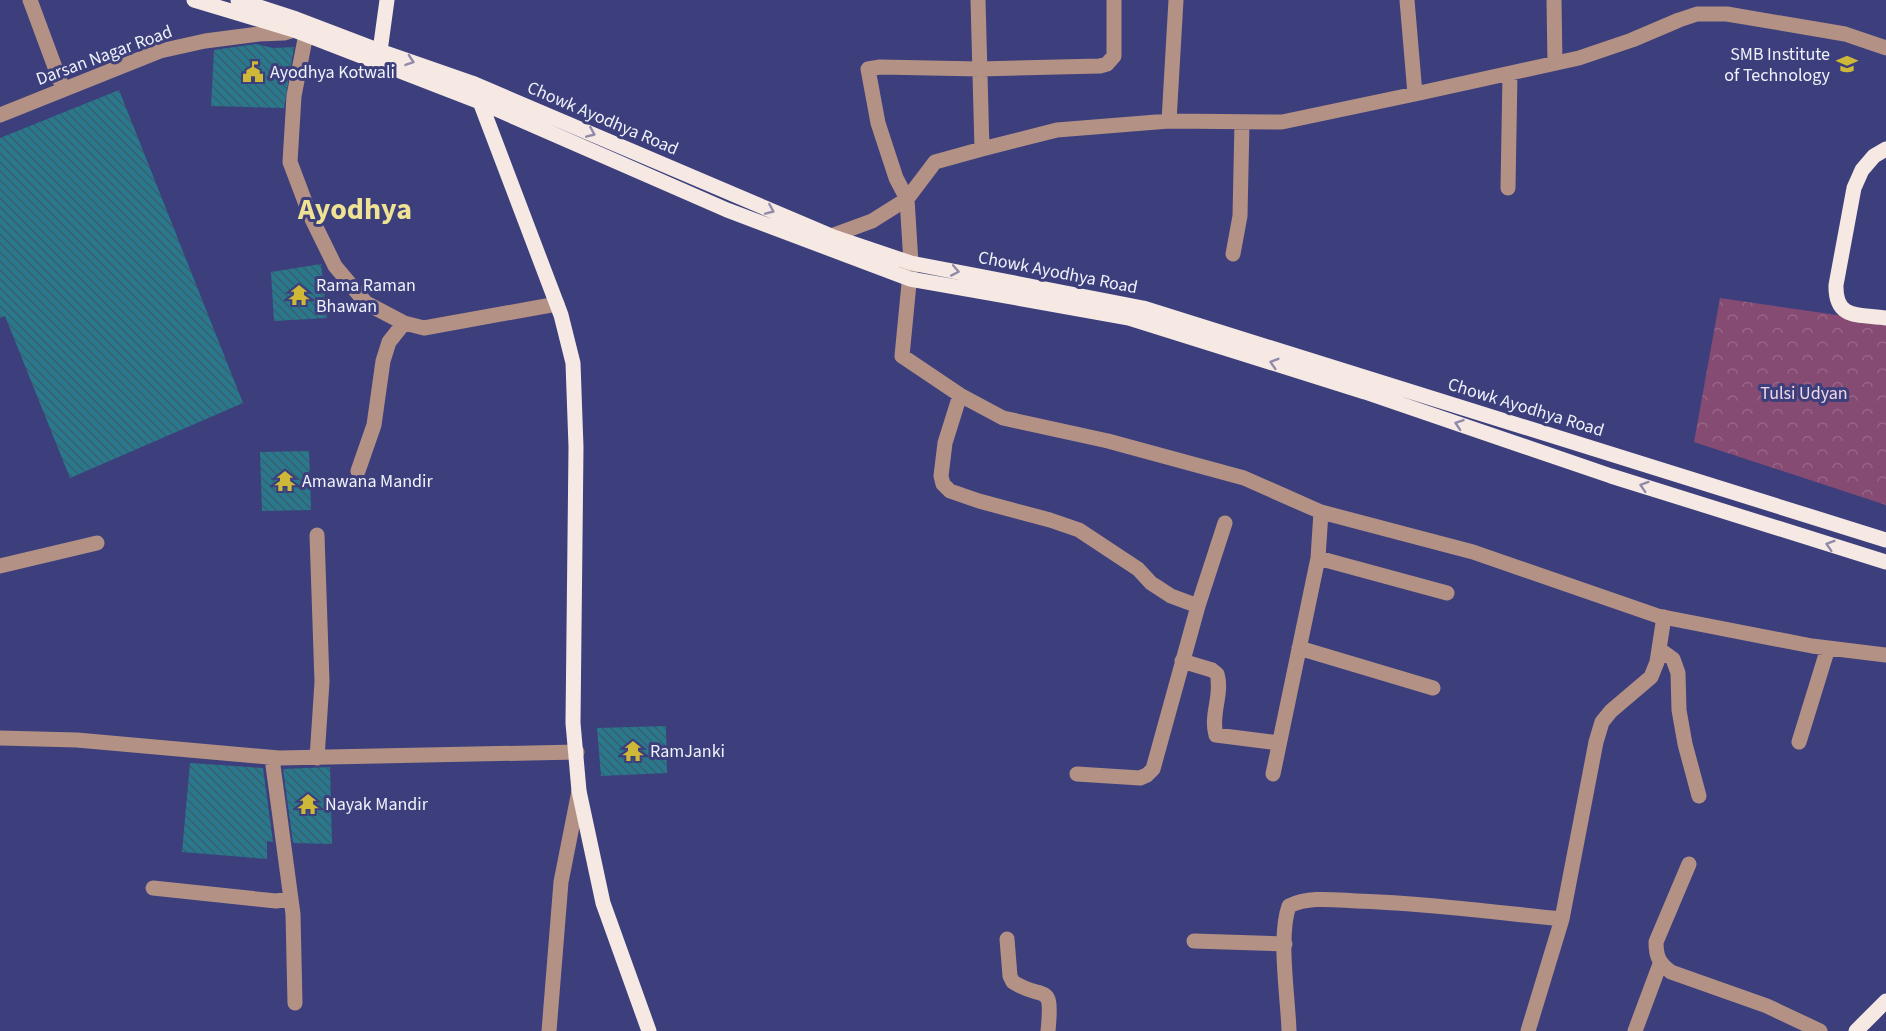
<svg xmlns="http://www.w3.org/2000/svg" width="1886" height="1031" font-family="'Source Sans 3',sans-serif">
  <defs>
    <pattern id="forest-crowns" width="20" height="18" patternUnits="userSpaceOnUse" patternTransform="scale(1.5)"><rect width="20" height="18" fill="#854b73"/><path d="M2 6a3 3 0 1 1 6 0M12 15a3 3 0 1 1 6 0" fill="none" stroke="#976588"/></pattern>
    <pattern id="building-back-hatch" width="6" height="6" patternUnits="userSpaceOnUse" patternTransform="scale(1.5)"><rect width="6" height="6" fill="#2a788d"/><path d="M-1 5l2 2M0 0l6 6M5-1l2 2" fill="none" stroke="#39606c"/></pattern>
  </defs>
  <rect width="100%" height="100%" fill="#3c3f7c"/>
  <path fill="url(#forest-crowns)" d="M1720,298L1886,322V505L1694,442Z"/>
  <path fill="url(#building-back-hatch)" d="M256,44L273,48L294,47L284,108L211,106L214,50Z
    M119,90L243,403L70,478L5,316L0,318V138Z
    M321,264L327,318L274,321L271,272Z
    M309,451L311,510L262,511L260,452Z
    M666,726L667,773L601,776L597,728Z
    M190,763L263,768L273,842L267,841V859L182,852Z
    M330,767L332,844L293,843L283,769Z"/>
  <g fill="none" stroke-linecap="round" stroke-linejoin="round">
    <path stroke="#b49185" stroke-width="15" d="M30,0L63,89
      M978,0L982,149
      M1114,0V56L1107,64L1100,66L980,69L880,67L868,69L878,123L896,178L907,199L911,263L902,356L960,395L1003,418L1108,441L1244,478L1321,512L1473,552L1658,616L1812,646L1886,655
      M1554,0L1555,63
      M306,34L294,96L290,162L310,215L335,266L366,303L404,323L424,328L557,304
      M1415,94L1579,58L1632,40L1679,20L1697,14H1727L1845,34L1886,48
      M0,115L160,51L205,41L259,34L284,33L294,30V26
      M1169,121L1176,0
      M1508,188L1510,74
      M831,236L872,221L907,199L935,162L982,149L1057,130L1169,121L1282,122L1415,94L1407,0
      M1233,254L1240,216L1242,122
      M960,395L945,443L941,476L943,484L950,491L979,501L1050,520L1079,530L1138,569L1151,583L1171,596L1198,606
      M358,471L374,425L383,361L389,342L404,323
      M317,535L322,682L317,758
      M1318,558L1447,593
      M0,566L97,543
      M1299,648L1433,688
      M1659,649L1673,659L1678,673L1679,710L1685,744L1699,796
      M1182,661L1212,670L1217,674C1223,694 1210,715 1216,735L1279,743
      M0,738L77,740L279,758L577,752
      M1799,742L1828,648
      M272,758L293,914L295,1003
      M1077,774L1140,778L1147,775L1153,769L1198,606L1225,523
      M1273,774L1318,558L1321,512
      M1689,864L1656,942C1656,957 1659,963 1671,972L1767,1006L1820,1031
      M153,888L276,901L290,899
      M1007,939L1010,976L1013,982C1045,1002 1053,980 1048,1031
      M1194,941L1285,944
      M549,1031L561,882L579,791
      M1289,1031C1288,997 1278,936 1289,906C1309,896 1335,900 1357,901C1425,903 1493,912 1562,919
      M1528,1031L1562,919L1596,742L1602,722L1611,711L1651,677L1657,662L1664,617
      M1635,1031L1660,964"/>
    <path stroke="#f6e8e3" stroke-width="15" d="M194,0L294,30L480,102L727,210L910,279L1129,318L1365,392L1611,476L1886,562
      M238,0L296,19L380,51L472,83L831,236L911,263L1143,308L1886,540
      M380,51L387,0
      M479,99L561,315L573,363L576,447L573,723L579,791L603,903L649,1031
      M1886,149L1874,156L1862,170L1854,188L1836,285C1835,320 1859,314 1886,318
      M1856,1031L1886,1001"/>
  </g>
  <defs><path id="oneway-chevron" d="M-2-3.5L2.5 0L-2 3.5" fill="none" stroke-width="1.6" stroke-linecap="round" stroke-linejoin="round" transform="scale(1.5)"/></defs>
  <g stroke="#908baa">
    <use href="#oneway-chevron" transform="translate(410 61) rotate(19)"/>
    <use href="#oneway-chevron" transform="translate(591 133) rotate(23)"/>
    <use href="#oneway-chevron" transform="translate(770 210) rotate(23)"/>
    <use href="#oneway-chevron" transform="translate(955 271) rotate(11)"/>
    <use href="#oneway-chevron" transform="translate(1274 363) rotate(-163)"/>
    <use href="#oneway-chevron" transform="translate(1459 424) rotate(-161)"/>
    <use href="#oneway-chevron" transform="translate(1644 486) rotate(-162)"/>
    <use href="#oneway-chevron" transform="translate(1830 545) rotate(-163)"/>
  </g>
  <defs>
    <symbol id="university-bare" viewBox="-9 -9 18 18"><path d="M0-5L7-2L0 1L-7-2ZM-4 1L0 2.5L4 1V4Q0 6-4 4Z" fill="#ceb837" stroke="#3c3f7c" stroke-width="2.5" paint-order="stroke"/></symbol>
    <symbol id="civic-bare" viewBox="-9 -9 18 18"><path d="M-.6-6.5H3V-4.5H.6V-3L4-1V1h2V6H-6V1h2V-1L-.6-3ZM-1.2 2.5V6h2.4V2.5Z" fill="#ceb837" stroke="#3c3f7c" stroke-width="2.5" paint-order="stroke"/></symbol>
    <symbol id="temple-bare" viewBox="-9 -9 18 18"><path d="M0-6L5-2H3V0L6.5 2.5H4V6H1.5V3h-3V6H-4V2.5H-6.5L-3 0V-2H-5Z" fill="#ceb837" stroke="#3c3f7c" stroke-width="2.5" paint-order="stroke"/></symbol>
  </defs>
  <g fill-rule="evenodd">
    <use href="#university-bare" x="1832" y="49" width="30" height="30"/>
    <use href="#civic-bare" x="238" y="57" width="30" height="30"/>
    <use href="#temple-bare" x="284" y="280" width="30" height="30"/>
    <use href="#temple-bare" x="270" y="466" width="30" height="30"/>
    <use href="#temple-bare" x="618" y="736" width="30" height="30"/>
    <use href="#temple-bare" x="293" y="789" width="30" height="30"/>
  </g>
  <g text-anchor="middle" stroke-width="6" stroke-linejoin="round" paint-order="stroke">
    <g font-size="18" fill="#f0f2f9" stroke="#3c3f7c" text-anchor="start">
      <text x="1830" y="60" text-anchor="end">SMB Institute<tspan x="1830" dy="21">of Technology</tspan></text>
      <text x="270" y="78">Ayodhya Kotwali</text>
      <text x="316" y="291">Rama Raman<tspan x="316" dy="21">Bhawan</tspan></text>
      <text x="302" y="487">Amawana Mandir</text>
      <text x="650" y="757">RamJanki</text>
      <text x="325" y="810">Nayak Mandir</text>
    </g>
    <g font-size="18" fill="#f0f2f9" stroke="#3c3f7c">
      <text transform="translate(104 55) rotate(-20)" y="6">Darsan Nagar Road</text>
      <text transform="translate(603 118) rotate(23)" y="6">Chowk Ayodhya Road</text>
      <text transform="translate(1058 272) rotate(11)" y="6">Chowk Ayodhya Road</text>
      <text transform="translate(1526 407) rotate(17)" y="6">Chowk Ayodhya Road</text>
    </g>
    <g font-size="18" fill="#f0d8e8" stroke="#3c3f7c">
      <text x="1804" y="399">Tulsi Udyan</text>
    </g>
    <g font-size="30" font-weight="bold" fill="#f0e293" stroke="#3c3f7c">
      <text x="355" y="219">Ayodhya</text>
    </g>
  </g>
</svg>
